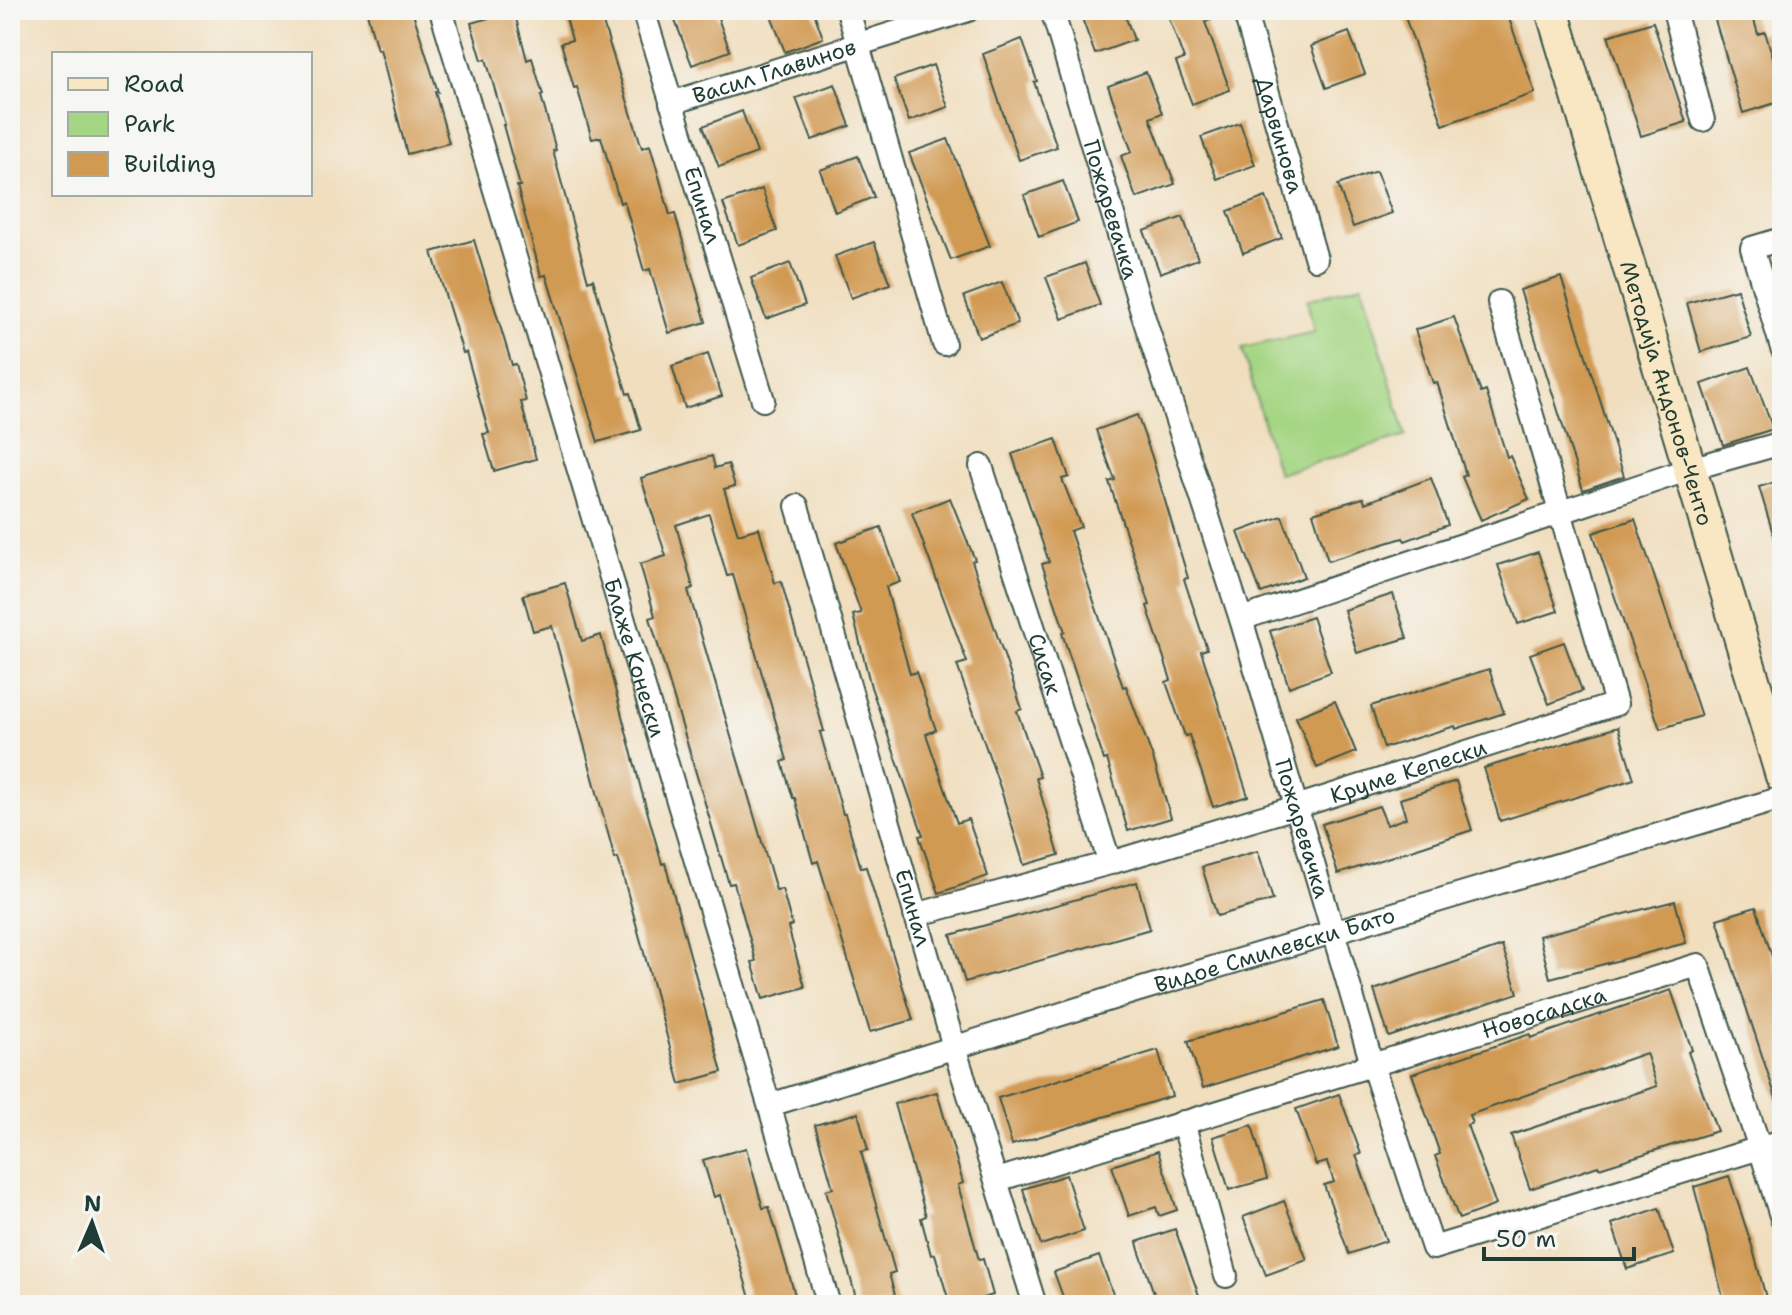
<svg xmlns="http://www.w3.org/2000/svg" width="1792" height="1315" font-family="'Shantell Sans',sans-serif">
  <rect width="100%" height="100%" fill="#f6f6f2"/>
  <filter id="ink" filterUnits="userSpaceOnUse"><feTurbulence type="fractalNoise" baseFrequency=".0125" numOctaves="2"/><feDisplacementMap in="SourceGraphic" scale="16" xChannelSelector="R" yChannelSelector="G"/><feConvolveMatrix kernelMatrix="1 2 1 2 8 2 1 2 1" color-interpolation-filters="sRGB"/></filter>
  <filter id="wash" filterUnits="userSpaceOnUse"><feTurbulence type="fractalNoise" baseFrequency=".006" numOctaves="4" result="noise"/><feDisplacementMap in="SourceGraphic" scale="32" xChannelSelector="R" yChannelSelector="G"/><feGaussianBlur stdDeviation="1.8" result="paint"/><feColorMatrix in="noise" values="0 0 0 0 0 0 0 0 0 0 0 0 0 0 0 0 0 1.4 0 .05"/><feComposite in="paint" operator="in"/></filter>
  <g filter="url(#wash)">
    <rect width="100%" height="100%" fill="#f0debe"/>
    <path fill="#a5d684" stroke="#628a5c" stroke-width="2" d="M1362,284L1406,436L1278,474L1242,348L1314,332L1307,300Z"/>
    <g id="blocks">
      <path fill="#d19a53" d="M378,10H412L438,92H435L449,143L407,154L380,49L377,50L367,13Z
        M564,10H599L642,148L650,145L670,215L675,214L706,322L669,333L650,269L644,271L624,201L620,203L601,137L592,139L577,87L574,88L561,43L572,40Z
        M671,10H715L730,51L692,65Z
        M769,10H813L823,38L785,52Z
        M1079,10H1123L1134,40L1095,54Z
        M1166,10H1230V13L1205,22L1230,90L1192,104L1176,62L1184,59Z
        M1414,10H1506L1535,93L1443,125L1404,14Z
        M1712,10H1751L1758,34L1765,32L1782,85V101L1743,113Z
        M514,11L527,60L532,58L543,95L541,96L556,150L553,151L588,281L593,279L627,394L630,393L641,430L598,442L546,275L541,276L517,186H520L503,125H505L486,59L482,60L471,23Z
        M1653,22L1686,122L1641,136L1608,36Z
        M1349,32L1365,74L1326,88L1311,46Z
        M1022,39L1037,81L1034,82L1057,147L1019,160L983,54Z
        M933,65L948,107L909,121L894,79Z
        M1146,72L1162,113L1150,118L1175,184L1136,198L1121,156L1132,152L1108,86Z
        M835,84L850,126L812,140L796,98Z
        M742,111L757,153L719,167L703,126Z
        M1240,123L1255,165L1217,179L1201,137Z
        M948,139L990,246L951,260L909,153Z
        M858,156L874,197L835,212L820,170Z
        M1376,171L1392,213L1353,227L1338,185Z
        M1063,181L1078,222L1039,237L1024,195Z
        M762,189L777,231L738,245L723,203Z
        M1266,197L1282,238L1243,253L1228,211Z
        M1183,217L1198,259L1160,273L1144,231Z
        M474,240L512,365L516,364L526,401L521,402L536,459L494,471L483,434L489,433L466,352L463,353L432,252Z
        M874,242L890,284L851,298L835,256Z
        M790,263L805,305L766,319L751,278Z
        M1085,263L1100,305L1062,319L1046,277Z
        M1561,277L1624,476L1583,490L1520,290Z
        M1002,282L1018,324L979,338L964,296Z
        M1737,289L1751,337L1701,352L1687,303Z
        M1454,317L1481,393L1486,391L1507,457L1510,456L1529,499L1481,520L1462,477L1466,475L1437,382L1433,383L1415,330Z
        M708,354L722,396L685,408L672,366Z
        M1750,367L1773,429L1723,445L1702,384Z
        M1137,415L1152,457L1188,578L1184,579L1207,649L1201,651L1248,796L1213,807L1189,735L1185,736L1166,682L1171,680L1147,606L1150,605L1109,482L1115,480L1096,430Z
        M1056,439L1069,477L1062,479L1081,527L1070,531L1123,687L1126,686L1153,758L1171,818L1128,831L1107,759L1104,760L1062,633L1065,632L1042,564L1049,562L1012,454Z
        M712,456L715,468L728,464L735,486L724,489L738,534L759,528L775,583L781,581L824,731L820,732L843,814H845L861,868L866,867L913,1020L870,1032L818,861L813,863L795,798H793L782,762L787,760L733,575L727,576L709,514L676,525L693,588L688,590L776,890L782,889L792,925L788,927L805,987L763,999L752,962L756,961L734,883L729,884L650,618L655,616L640,564L666,556L641,478Z
        M1431,478L1448,525L1405,541L1403,538L1328,561L1313,513L1363,498L1365,503Z
        M1782,480V550H1778L1759,487Z
        M950,498L975,560L972,561L1022,709L1017,711L1040,777L1036,778L1059,855L1024,865L1001,790L957,665L967,662L912,513Z
        M1282,516L1304,577L1261,593L1238,532Z
        M1635,519L1701,716L1660,729L1593,533Z
        M881,527L900,582L886,587L910,674L916,672L936,730L926,734L957,823L968,819L988,876L939,893L919,836L923,835L871,687L853,615L861,613L836,543Z
        M1538,552L1558,611L1518,624L1498,565Z
        M565,583L582,641L601,635L641,789L662,864L665,863L722,1072L680,1084L618,858L615,859L605,822L552,626L533,631L523,595Z
        M1393,594L1407,638L1357,653L1344,610Z
        M1312,617L1331,672L1289,687L1270,631Z
        M1564,642L1582,691L1549,704L1530,654Z
        M1489,669L1504,713L1456,729L1455,726L1384,748L1371,706Z
        M1335,701L1356,752L1317,768L1296,717Z
        M1618,727L1634,779L1500,821L1484,768Z
        M1456,781L1472,830L1338,874L1322,824L1379,806L1387,825L1406,818L1400,799Z
        M1258,851L1273,900L1217,916L1202,867Z
        M1137,882L1150,929L965,982L951,935Z
        M1675,901L1686,943L1550,978L1539,936Z
        M1756,907L1782,987V1106L1779,1107L1717,919Z
        M1502,946L1518,993L1389,1037L1374,990Z
        M1671,990L1692,1050L1688,1052L1717,1131L1599,1168L1598,1166L1530,1189L1511,1135L1657,1086L1646,1053L1469,1115L1472,1123L1467,1125L1496,1205L1459,1219L1435,1156L1440,1154L1412,1074L1530,1034L1531,1038Z
        M1324,1000L1338,1046L1203,1088L1188,1041Z
        M1158,1050L1172,1096L1012,1145L998,1098Z
        M937,1092L963,1183L958,1185L979,1260L983,1259L993,1295L960,1305H950L935,1254L931,1255L921,1218L926,1216L894,1104Z
        M1339,1094L1361,1154L1356,1155L1386,1241L1349,1254L1324,1185L1334,1182L1327,1162L1316,1165L1296,1109Z
        M858,1113L868,1150L861,1152L895,1272L889,1274L898,1305H858L826,1190L833,1188L815,1125Z
        M1252,1125L1267,1179L1229,1190L1213,1137Z
        M746,1148L763,1208L769,1207L798,1305H752L720,1195L714,1197L703,1160Z
        M1158,1151L1177,1210L1159,1216L1156,1207L1129,1216L1112,1166Z
        M1066,1175L1084,1231L1041,1245L1023,1189Z
        M1729,1176L1752,1246L1768,1305H1725L1694,1187Z
        M1284,1201L1307,1260L1266,1275L1243,1217Z
        M1659,1208L1674,1254L1627,1269L1612,1224Z
        M1175,1229L1201,1301L1191,1305H1158L1139,1250L1137,1242Z
        M1099,1256L1117,1305H1066L1054,1272Z"/>
    </g>
  </g>
  <g filter="url(#ink)">
    <use href="#blocks" fill-opacity="0" stroke="#3e5549" stroke-width="2"/>
    <g fill="none" stroke-linecap="round" stroke-linejoin="round">
      <defs>
        <g id="street">
          <path id="s1" d="M441,10L829,1305"/>
          <path id="s2" d="M643,10L763,400"/>
          <path d="M848,10L944,344"/>
          <path id="s3" d="M1052,10L1142,312L1241,619L1372,1064L1433,1248L1760,1148L1782,1219"/>
          <path id="s4" d="M1244,10L1316,259"/>
          <path d="M1674,10L1703,120"/>
          <path id="s5" d="M671,103L968,10"/>
          <path d="M1782,239L1752,248L1782,348"/>
          <path id="s6" d="M981,466L1110,863"/>
          <path id="s7" d="M797,506L954,1047L1035,1305"/>
          <path d="M1241,619L1690,469L1782,443"/>
          <path id="s8" d="M915,915L1110,863L1296,807L1616,704L1499,302"/>
          <path id="s9" d="M770,1105L1132,992L1782,798"/>
          <path d="M1183,1122L1226,1276"/>
          <path id="s10" d="M997,1180L1698,965L1760,1148L1782,1141"/>
        </g>
        <g id="secondary">
          <path id="s11" d="M1552,10L1782,776"/>
        </g>
      </defs>
      <use href="#street" stroke="#3e5549" stroke-width="26"/>
      <use href="#secondary" stroke="#3e5549" stroke-width="36"/>
      <use href="#street" stroke="#fff" stroke-width="22"/>
      <use href="#secondary" stroke="#f9e7c3" stroke-width="32"/>
    </g>
  </g>
  <g text-anchor="middle" stroke-width="7" stroke-linejoin="round" paint-order="stroke">
    <g font-size="22" fill="#1f3d34" stroke="#f6f6f2">
      <text dy="8" stroke="none"><textPath href="#s5" startOffset="108">Васил Главинов</textPath></text>
      <text dy="8" stroke="none"><textPath href="#s4" startOffset="130">Дарвинова</textPath></text>
      <text dy="8" stroke="none"><textPath href="#s2" startOffset="204">Епинал</textPath></text>
      <text dy="8" stroke="none"><textPath href="#s3" startOffset="208">Пожаревачка</textPath></text>
      <text dy="8" stroke="none"><textPath href="#s11" startOffset="400">Методија Андонов-Ченто</textPath></text>
      <text dy="8" stroke="none"><textPath href="#s1" startOffset="676">Блаже Конески</textPath></text>
      <text dy="8" stroke="none"><textPath href="#s6" startOffset="208">Сисак</textPath></text>
      <text dy="8" stroke="none"><textPath href="#s8" startOffset="514">Круме Кепески</textPath></text>
      <text dy="8" stroke="none"><textPath href="#s3" startOffset="856">Пожаревачка</textPath></text>
      <text dy="8" stroke="none"><textPath href="#s7" startOffset="418">Епинал</textPath></text>
      <text dy="8" stroke="none"><textPath href="#s9" startOffset="528">Видое Смилевски Бато</textPath></text>
      <text dy="8" stroke="none"><textPath href="#s10" startOffset="572">Новосадска</textPath></text>
    </g>
  </g>
  <rect width="1792" height="1315" fill="none" stroke="#f6f6f2" stroke-width="40"/>
  <rect x="52" y="52" width="260" height="144" fill="#f6f6f2" stroke="#a0aca6" stroke-width="2"/>
  <rect x="68" y="78" width="40" height="12" fill="#f9e7c3" stroke="#a0aca6" stroke-width="2"/>
  <text x="124" y="92" font-size="24" fill="#1f3d34">Road</text>
  <rect x="68" y="112" width="40" height="24" fill="#a5d684" stroke="#a0aca6" stroke-width="2"/>
  <text x="124" y="132" font-size="24" fill="#1f3d34">Park</text>
  <rect x="68" y="152" width="40" height="24" fill="#d19a53" stroke="#a0aca6" stroke-width="2"/>
  <text x="124" y="172" font-size="24" fill="#1f3d34">Building</text>
  <g transform="translate(92 1223) rotate(2)" stroke="#f6f6f2" stroke-width="6" paint-order="stroke">
  <path d="M0-6L14 30L0 20L-14 30Z" fill="#1f3d34"/>
  <text y="-12" font-size="22" font-weight="bold" text-anchor="middle" fill="#1f3d34">N</text>
  </g>
  <path d="M1484 1247v12h150v-12" fill="none" stroke="#1f3d34" stroke-width="4"/>
  <text x="1496" y="1247" font-size="24" fill="#1f3d34" stroke="#f6f6f2" stroke-width="6" paint-order="stroke">50 m</text>
</svg>
